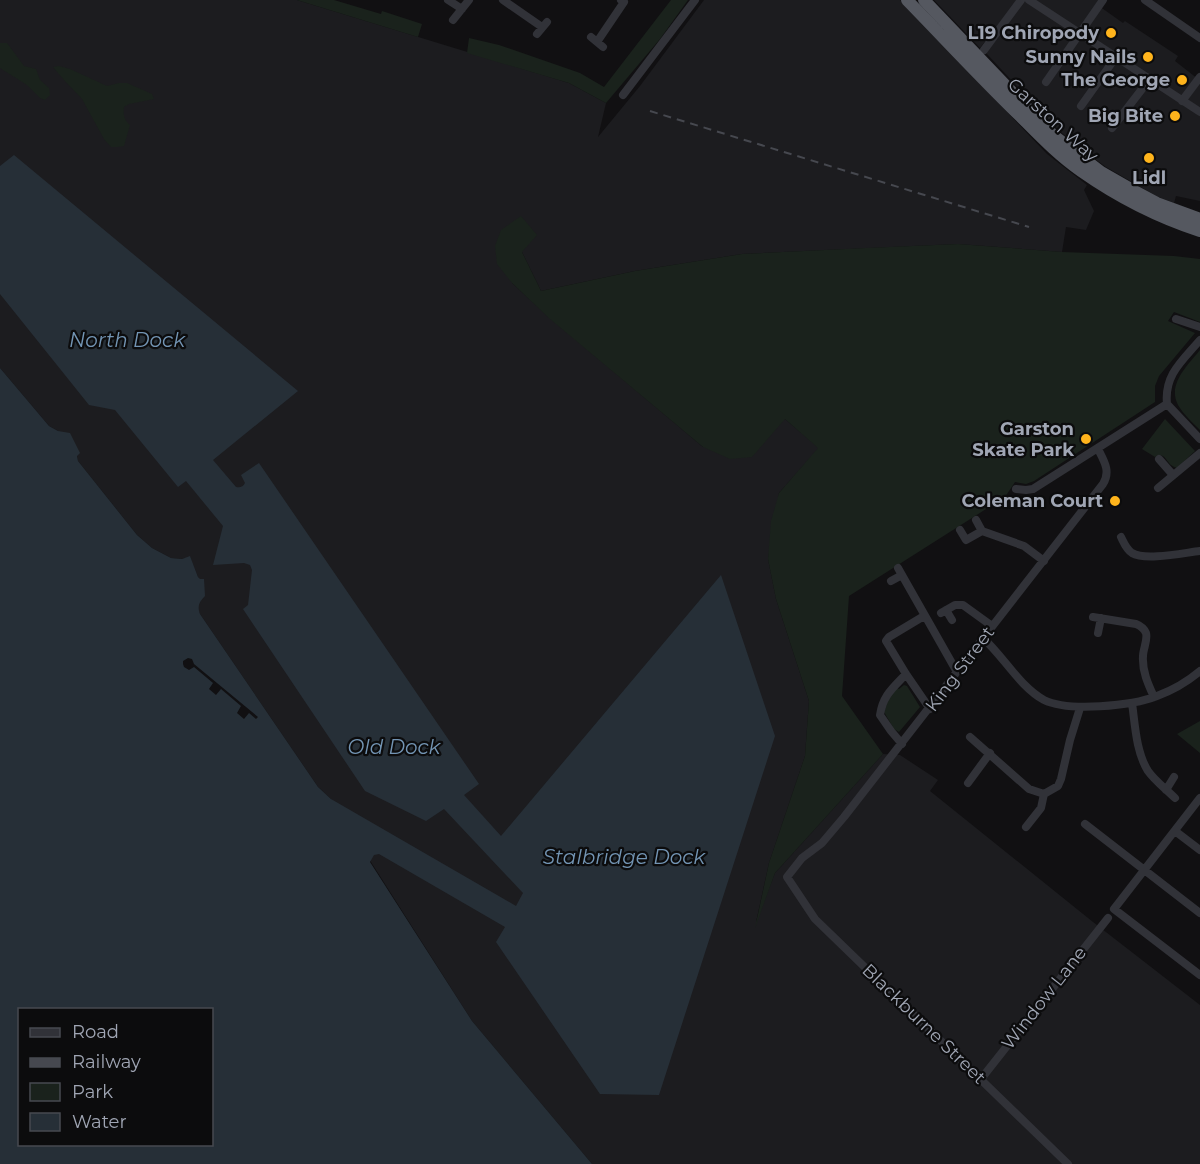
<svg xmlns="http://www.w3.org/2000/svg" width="1200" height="1164" font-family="Montserrat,sans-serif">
  <rect width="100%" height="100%" fill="#111012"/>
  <path fill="#1c1c1f" d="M0,0H297L569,83L606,103L598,137L640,86L704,0H900L1047,154L1087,185L1084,190L1094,211L1086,230L1066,227L1062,252L958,244L742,254L635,271L541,291L522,252L521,216L512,283L550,318L703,447L785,419L819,448L779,493L768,559L776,599L809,701L805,756L769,863L756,922L775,873L883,754L900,755L938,780L930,791L1093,922L1200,1005V1164H592L472,1021L331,799L318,787L200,614L197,608L204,579L200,580L198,577L190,557L182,559L171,558L152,548L137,535L78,461L77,456L58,431L49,426L0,368Z
    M934,0H1098L1101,2L1099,6L1123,23L1125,21L1178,56L1175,61L1198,79L1200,77V201L1176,196L1174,203L1158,197L1106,167L1076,145L1055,127L986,53L1000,33L994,29L980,48Z"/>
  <path fill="#1a221c" d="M297,0H334L381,14L382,11L422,24L418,37Z
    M671,0H688L660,39L606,103L569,83L467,53L469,38L499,45L580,73L604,87Z
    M0,43H7L24,66L36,69L40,80L49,88L50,95L45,100L40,98L27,85L0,68Z
    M59,66L70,69L107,86L119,83H127L152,94L154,99L129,104L124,107C123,115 124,120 130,125L124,146L117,147H111L104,139L82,99L64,80L53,67Z
    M521,216L537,235L522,252L541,291L635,271L742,254L866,248L958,244L1062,252L1174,256L1200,259V322L1174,312L1168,321L1195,333L1159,376L1155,386V402L1034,481L1026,484L1015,482L1005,497L849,596L842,696L883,754L775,873L755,928L769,863L805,756L809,701L776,599L768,559L771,521L779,493L818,448L785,419L752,457L730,459L703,447L550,319L512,283L497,264L495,246L501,230Z
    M1200,350V430C1193,423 1183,414 1178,405C1167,384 1188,365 1200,350Z
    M1165,419L1195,451L1177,468C1169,466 1168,460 1163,456L1158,455L1155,457L1142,449Z
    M904,685L907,686L920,707L899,732L894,729L884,712L889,697L897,688L899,689Z
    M1200,721V753L1177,734Z"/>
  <path fill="#262f37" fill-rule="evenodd" d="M14,155L298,391L213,460L236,487C240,488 243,487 245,483L241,475L259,463L479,784L464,795L501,836L721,575L775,736L659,1095L600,1094L496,942L505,927L379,854L374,855L370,862L472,1021L592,1164H0V368L49,426L58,431L70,433L80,453L77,456L78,461L137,535L152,548L171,558L182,559L190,556L198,577L200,579H204L205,596C199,602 197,606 200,614L318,787L331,799L516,906L523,893L444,809L426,821L365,791L243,609L248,605L252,570L250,565L244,563L213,565L223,526L186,481L178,487L115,410L89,405L0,294V166ZM20,1010H212V1144H20Z"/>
  <path fill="#111012" d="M188,658L192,659L194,664L258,717L256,719L249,713L244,719L237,713L241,706L221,689L216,695L209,689L213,683L194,667L189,670L184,667L183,664V661Z"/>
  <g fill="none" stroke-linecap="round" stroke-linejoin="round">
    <path stroke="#313238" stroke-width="8" d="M448,0L462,9
      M503,0L542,27
      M1029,0L1200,112
      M1145,0L1200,38
      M453,20L469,0
      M537,34L547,22
      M591,37L603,47
      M597,42L624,2L621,0
      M984,50L1021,0
      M1046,82L1103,0
      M623,95L695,0
      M1182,101L1200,77
      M1081,106L1116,57
      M1112,128L1149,80
      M1176,319L1200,327
      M1167,404C1164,375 1182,361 1200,340
      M1167,404L1200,439
      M1159,459L1173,475
      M1158,488L1200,453
      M1016,489L1026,490L1033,489L1167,404
      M976,520L982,531
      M960,530L966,540L982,531L1024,546L1044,561
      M1121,537C1124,543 1126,549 1132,553C1145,561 1183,553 1200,551
      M898,568L957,672
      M891,581L902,575
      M946,610L952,620
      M941,613L955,605H963L992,626
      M924,616L889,637L886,641L906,674L930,709
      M1093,617L1136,624C1141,626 1144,628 1146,633C1148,640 1143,649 1143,656C1142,671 1148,684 1154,697
      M1098,633L1101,618
      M983,638C1004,657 1020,687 1044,700C1068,712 1132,706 1157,696C1173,690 1187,682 1200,671
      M1132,703C1135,724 1136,752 1148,771C1155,781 1166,789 1175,798
      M970,737L1029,789L1044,794L1058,786L1061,779L1070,740L1080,708
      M902,744L891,731L880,715C883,695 893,688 906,674
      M968,783L990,753
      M1166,790L1174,777
      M1200,798L1114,909L1200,975
      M1085,824L1200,913
      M1026,827L1041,808L1044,794
      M1175,831L1200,850
      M981,1079L1108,918
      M1068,1164L815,919L787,877L802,858L822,843L844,817L1103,484C1111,471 1104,461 1098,449"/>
    <path stroke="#555860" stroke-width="12" d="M907,0C945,39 981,78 1020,116C1039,135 1059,156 1081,171C1118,197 1157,217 1200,231
      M924,0L1053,135L1101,172L1129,188L1157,203L1200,219"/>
    <path stroke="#46484f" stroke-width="2" stroke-dasharray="8 6" stroke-linecap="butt" d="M650,111L1029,227"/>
  </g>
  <g fill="#ffb41c" stroke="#0c0c0d" stroke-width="2">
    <circle cx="1111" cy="33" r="6"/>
    <circle cx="1148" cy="57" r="6"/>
    <circle cx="1182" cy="80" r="6"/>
    <circle cx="1175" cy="116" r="6"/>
    <circle cx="1149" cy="158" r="6"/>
    <circle cx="1086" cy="439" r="6"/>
    <circle cx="1115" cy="501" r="6"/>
  </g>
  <g text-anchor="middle" stroke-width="4.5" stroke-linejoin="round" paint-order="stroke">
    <g font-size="18" font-weight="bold" fill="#a0a6b4" stroke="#0c0c0d" text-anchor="end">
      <text x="1099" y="39">L19 Chiropody</text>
      <text x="1136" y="63">Sunny Nails</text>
      <text x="1170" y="86">The George</text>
      <text x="1163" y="122">Big Bite</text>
      <text x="1149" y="184" text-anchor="middle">Lidl</text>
      <text x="1074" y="435">Garston<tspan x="1074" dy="21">Skate Park</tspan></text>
      <text x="1103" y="507">Coleman Court</text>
    </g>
    <g font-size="18" fill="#a0a6b4" stroke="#0c0c0d">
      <text transform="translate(1053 120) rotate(42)" y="6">Garston Way</text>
      <text transform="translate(960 669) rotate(-53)" y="6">King Street</text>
      <text transform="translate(1044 998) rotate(-52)" y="6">Window Lane</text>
      <text transform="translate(924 1024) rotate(44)" y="6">Blackburne Street</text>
    </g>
    <g font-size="20" font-style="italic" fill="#7395b4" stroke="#0c0c0d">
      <text x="127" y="347">North Dock</text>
      <text x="394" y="754">Old Dock</text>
      <text x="624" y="864">Stalbridge Dock</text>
    </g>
  </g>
  <rect x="18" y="1008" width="195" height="138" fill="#0c0c0d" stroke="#474a50" stroke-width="1.5"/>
  <rect x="30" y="1028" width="30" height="9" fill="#313238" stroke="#474a50" stroke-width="1.5"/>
  <text x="72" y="1038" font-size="18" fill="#a0a6b4">Road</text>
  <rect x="30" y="1058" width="30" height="9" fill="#46484f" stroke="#474a50" stroke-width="1.5"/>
  <text x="72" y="1068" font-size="18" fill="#a0a6b4">Railway</text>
  <rect x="30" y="1083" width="30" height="18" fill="#1a221c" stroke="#474a50" stroke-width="1.5"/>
  <text x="72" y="1098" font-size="18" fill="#a0a6b4">Park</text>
  <rect x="30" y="1113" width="30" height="18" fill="#262f37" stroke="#474a50" stroke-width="1.5"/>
  <text x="72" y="1128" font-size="18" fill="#a0a6b4">Water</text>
</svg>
